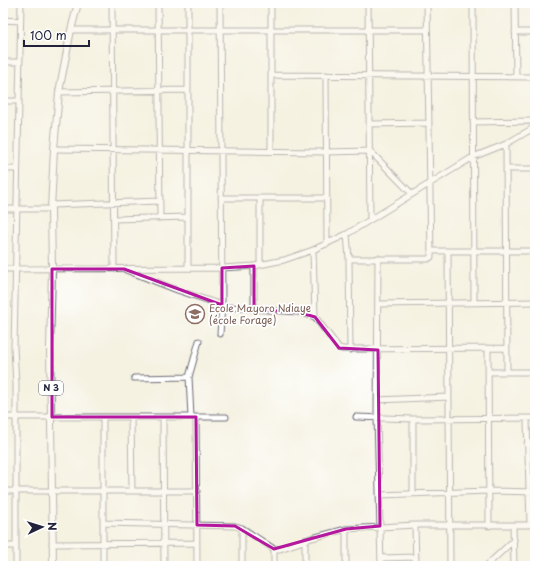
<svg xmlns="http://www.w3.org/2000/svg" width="538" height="569" font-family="'Playpen Sans',sans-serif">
  <rect width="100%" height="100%" fill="#fff"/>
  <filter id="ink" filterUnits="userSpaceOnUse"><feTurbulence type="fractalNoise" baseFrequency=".025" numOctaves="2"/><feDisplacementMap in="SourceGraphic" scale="8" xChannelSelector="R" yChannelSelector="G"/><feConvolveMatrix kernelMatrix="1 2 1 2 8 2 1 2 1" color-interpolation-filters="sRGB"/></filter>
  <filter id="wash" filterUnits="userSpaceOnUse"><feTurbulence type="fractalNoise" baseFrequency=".012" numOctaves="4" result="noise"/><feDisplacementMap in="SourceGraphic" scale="16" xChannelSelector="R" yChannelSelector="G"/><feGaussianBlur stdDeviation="0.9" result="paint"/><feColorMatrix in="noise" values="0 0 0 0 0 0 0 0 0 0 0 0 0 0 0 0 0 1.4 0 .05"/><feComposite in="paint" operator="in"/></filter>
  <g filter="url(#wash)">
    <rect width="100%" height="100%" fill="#f5f2e2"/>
  </g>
  <g filter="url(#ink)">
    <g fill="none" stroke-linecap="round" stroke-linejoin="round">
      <defs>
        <path id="minor" d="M112,3L114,269
          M158,3L160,218
          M188,3V268
          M271,3V151
          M368,3L370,219
          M473,3L474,303
          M515,3L516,77
          M3,20L20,21
          M71,30H427
          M515,32H535
          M3,62H19
          M271,75L535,77
          M326,75L327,244
          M59,92L188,90
          M3,101H19
          M473,122L535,121
          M369,124L429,123
          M506,144L507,372
          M54,149L326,152L370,151L412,194
          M3,169H17
          M506,169H535
          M221,198H326
          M260,198V264
          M51,205L159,201
          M3,209H51
          M114,219L188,217
          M347,234L349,259L350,350
          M313,250L315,317
          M431,251H535
          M448,251L450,566
          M378,258L377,417L381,566
          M349,259H428L431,257L427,3
          M3,269L222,268L254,266L284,260L313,250L347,234L473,157L506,144L535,127
          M126,270L177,290L228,307L298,312L315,317L339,348L343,349L507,348
          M378,304L535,302
          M254,310V266
          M220,334L222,305L220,3
          M488,348L489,526
          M488,372H535
          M134,378L189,377
          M377,400L449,397
          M3,417H226
          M103,417V566
          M131,417L132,491
          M163,417L164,566
          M191,417L189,377L199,341
          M196,417L197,566
          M356,417L413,419L535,418
          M413,419V493
          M527,419L530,525
          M527,444H535
          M3,491H197
          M380,495L488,491L535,492
          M103,523L235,526L242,528L274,549H280L312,538L346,529L415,525H535
          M415,525L416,566
          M513,525L514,566
          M242,528V566
          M305,540V566
          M52,544L197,543
          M3,546H16
          M274,549V566
          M381,558L416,557
          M16,566V384L14,348L21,3
          M346,566V529
          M486,566L514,540"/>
        <path id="major" d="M53,566L50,348L52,269L51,209L54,149L59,92L71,30L78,3"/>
      </defs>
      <use href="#minor" stroke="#6c6b75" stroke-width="7"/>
      <use href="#major" stroke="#6c6b75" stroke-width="8"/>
      <use href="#minor" stroke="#fff" stroke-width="5"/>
      <use href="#major" stroke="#fff" stroke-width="6"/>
    </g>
  </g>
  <path d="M0 0H538V569H0ZM254,266V310L298,312L315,317L339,348L378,350L380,526L346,529L274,549L235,526L197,525L196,417H52V269H124L222,305V268Z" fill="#f5f2e2" fill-opacity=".55" fill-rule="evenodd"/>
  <path fill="none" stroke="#b5179e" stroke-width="3" stroke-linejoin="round" d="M254,266V310L298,312L315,317L339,348L378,350L380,526L346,529L274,549L235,526L197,525L196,417H52V269H124L222,305V268Z"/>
  <defs>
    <symbol id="school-ring" viewBox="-11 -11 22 22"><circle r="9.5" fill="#fff" stroke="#8d6e63" stroke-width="1.5"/><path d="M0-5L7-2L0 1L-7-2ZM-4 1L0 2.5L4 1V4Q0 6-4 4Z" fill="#8d6e63"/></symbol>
  </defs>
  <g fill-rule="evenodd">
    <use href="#school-ring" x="184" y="303" width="22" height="22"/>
  </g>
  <g text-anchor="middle" stroke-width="3.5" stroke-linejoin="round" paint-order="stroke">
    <rect fill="#fff" stroke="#646476" stroke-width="1" x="39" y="381" width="24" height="14" rx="3"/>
    <g font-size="9" font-weight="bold" fill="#22223b">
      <text x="51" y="391">N 3</text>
    </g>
    <g font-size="10" fill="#785e54" stroke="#fff" text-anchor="start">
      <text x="209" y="312">Ecole Mayoro Ndiaye<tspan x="209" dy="12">(école Forage)</tspan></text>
    </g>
  </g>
  <rect width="538" height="569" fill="none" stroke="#fff" stroke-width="16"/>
  <g transform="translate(42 527) rotate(86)" stroke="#ffffff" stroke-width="3" paint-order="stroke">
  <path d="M0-3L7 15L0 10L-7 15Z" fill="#22223b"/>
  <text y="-6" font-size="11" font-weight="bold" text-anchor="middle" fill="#22223b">N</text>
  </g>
  <path d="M24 40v6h65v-6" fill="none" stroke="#22223b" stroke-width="2"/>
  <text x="30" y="40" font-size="12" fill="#22223b" stroke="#ffffff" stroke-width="3" paint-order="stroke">100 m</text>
</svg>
